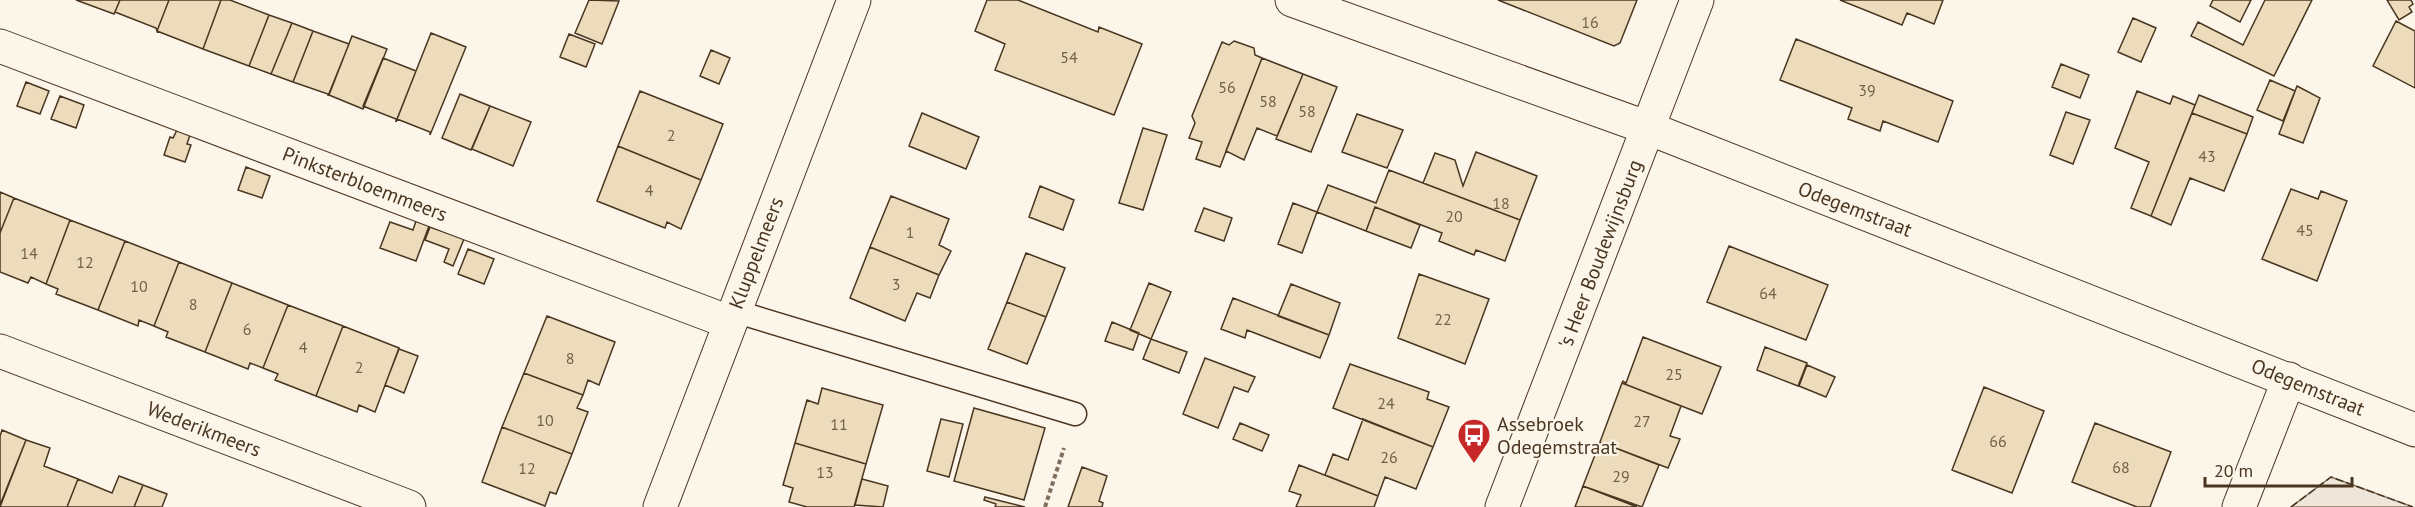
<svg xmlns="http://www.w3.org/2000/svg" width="2415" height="507" font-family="'PT Sans',sans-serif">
  <rect width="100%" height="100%" fill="#fbf6e9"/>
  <path fill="#ede6d9" stroke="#887966" stroke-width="1.5" d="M2331,477L2413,507H2291Z"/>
  <path fill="#ecdcbc" stroke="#4a3520" stroke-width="1.5" d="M76,0H120L114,14Z
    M120,0H169L157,31L156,28L115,12Z
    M169,0H221L203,49L157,31Z
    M221,0H230L269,15L249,66L203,49Z
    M589,0L619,1L602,44L575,33Z
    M987,0H1018L1098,32L1099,27L1142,44L1114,115L995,70L1005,44L975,31Z
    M1498,0H1637L1620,43L1614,46Z
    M1840,0H1943L1934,24L1907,13L1902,25Z
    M2213,0H2251L2240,22L2210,6Z
    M2265,0H2312L2274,76L2191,36L2198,22L2243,45Z
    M2387,0H2411L2413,4L2409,7L2412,12L2399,20Z
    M269,15L292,23L271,74L249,66Z
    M2133,18L2156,28L2141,62L2118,52Z
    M2396,21L2415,31V88L2373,66Z
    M292,23L313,31L293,82L271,74Z
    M313,31L349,44L328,96V94L293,82Z
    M431,33L466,47L430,135V132L397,119Z
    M569,34L595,44L586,67L560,57Z
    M352,36L387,49L363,109L329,95Z
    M1796,39L1953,101L1938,142L1883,121L1880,131L1848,119L1852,108L1780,80Z
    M1234,41L1254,48L1255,55L1262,58L1220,167L1196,159L1202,142L1189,138L1195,123L1192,116L1222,42L1229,45Z
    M711,50L730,58L719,84L700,76Z
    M383,58L416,71L396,122V119L363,106Z
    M1262,58L1303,74L1277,136L1257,128L1244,160L1226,151Z
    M2061,64L2089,75L2080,98L2052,87Z
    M1303,74L1337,87L1311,152L1276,139Z
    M2270,80L2295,91L2283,121L2257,110Z
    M26,82L49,91L40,114L17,106Z
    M2297,86L2320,98L2303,143L2279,134Z
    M640,91L723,124L701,180L618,146Z
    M2137,91L2170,104L2173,96L2195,105L2151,216L2131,208L2149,162L2115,148Z
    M460,94L490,106L471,150L442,138Z
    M2199,95L2253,117L2247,134L2192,113Z
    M60,96L84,105L76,128L51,119Z
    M490,106L531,122L513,166L472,149Z
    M2066,112L2090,120L2073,164L2050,155Z
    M922,113L979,137L966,169L909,146Z
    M2192,113L2247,134L2224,191L2190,178L2171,225L2151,216Z
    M1357,114L1403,130L1387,168L1342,152Z
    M1143,128L1167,135L1143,210L1119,203Z
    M177,130L190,135L187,144L191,145L185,162L164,155L170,137L173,138Z
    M618,146L701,180L681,229L667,222L665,228L597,201Z
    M1476,152L1537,176L1520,220L1423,183L1435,153L1455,160L1463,186Z
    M246,167L270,176L262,198L238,190Z
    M1389,170L1520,220L1505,261L1476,250L1474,255L1439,241L1442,233L1375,207L1366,231L1317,212L1328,185L1376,203Z
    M1040,186L1074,200L1063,230L1029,217Z
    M2291,189L2318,199L2321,191L2347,201L2317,281L2262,259Z
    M0,192L14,198L0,233Z
    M891,196L949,219L939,245L951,251L939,275L870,247Z
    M14,198L70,220L46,284L31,277L28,283L0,272V233Z
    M1293,203L1317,212L1302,253L1278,244Z
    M1375,207L1420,225L1411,248L1366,231Z
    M1204,208L1232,218L1224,241L1195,231Z
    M70,220L125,241L98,310L56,294L58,289L46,284Z
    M416,221L429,226L416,261L380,248L390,222L413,230Z
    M430,227L464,239L453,266L444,262L449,249L425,240Z
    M125,241L179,262L154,326L139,320L138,326L98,310Z
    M1729,246L1828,285L1806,340L1707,302Z
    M870,247L939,275L930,298L917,293L905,321L850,298Z
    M468,249L494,259L484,284L458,274Z
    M1026,253L1065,268L1046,317L1007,302Z
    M179,262L232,283L205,352L166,337L168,332L154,326Z
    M1419,274L1489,299L1465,364L1398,338Z
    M232,283L288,305L263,368L250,363L248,369L205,352Z
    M1149,283L1171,292L1151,339L1130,330Z
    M1291,284L1340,303L1329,335L1278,316Z
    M1233,298L1329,335L1320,358L1247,330L1245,338L1221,329Z
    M1007,302L1046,317L1027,364L988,349Z
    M288,305L343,326L316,396L275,380L278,374L263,368Z
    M547,316L615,342L599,385L588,380L583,395L524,373Z
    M1112,322L1139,333L1133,350L1105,341Z
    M343,326L399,348L375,412L359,405L357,412L316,396Z
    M1643,337L1721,367L1702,414L1622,383L1623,381L1626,383Z
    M1151,339L1187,352L1179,373L1143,359Z
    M1765,347L1807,363L1798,386L1757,370Z
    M399,349L418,356L404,393L385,385Z
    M1205,358L1255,377L1248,392L1234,387L1218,428L1183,414Z
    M1350,364L1429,392L1427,399L1449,407L1433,447L1333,408Z
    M1807,365L1835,377L1826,397L1799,386Z
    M524,373L583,395L577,408L588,412L572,454L502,427Z
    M1622,383L1681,406L1670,436L1680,439L1668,468L1600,442Z
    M1984,387L2044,411L2012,493L1952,470Z
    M822,388L883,405L866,464L795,443L807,400L818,404Z
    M974,408L1045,428L1024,500L954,481Z
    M941,419L963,424L949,477L927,471Z
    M1363,419L1433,447L1416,489L1385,477L1378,496L1325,475L1333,454L1348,460Z
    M1240,423L1269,435L1262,451L1233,439Z
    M2095,423L2171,452L2150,507H2137L2072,482Z
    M502,427L572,454L556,494L550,492L545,506L482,482Z
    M2,430L26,440L0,505V436Z
    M26,440L50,448L44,466L78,479L67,507H0Z
    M1600,442L1659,465L1642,507L1583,486Z
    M795,443L866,464L854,507H807L789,502L793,488L783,485Z
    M1299,465L1378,496L1374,507H1296L1301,495L1289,491Z
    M1082,467L1107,476L1099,501L1103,503L1102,507H1068Z
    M119,476L143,485L134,507H67L78,479L112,493Z
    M862,479L888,486L883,507L855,505Z
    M143,485L167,494L162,507H134Z
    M1583,486L1637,507H1575Z
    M985,497L1025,507H995L996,504L984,500Z"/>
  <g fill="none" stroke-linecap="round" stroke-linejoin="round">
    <defs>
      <path id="lane" d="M734,311L1075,414"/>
      <path id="street" d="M1292,0L1648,128L2415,430
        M0,46L729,322
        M0,351L409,507
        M660,507L854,0
        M1502,507L1697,0
        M2239,507L2289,379"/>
    </defs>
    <use href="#lane" stroke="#4a3520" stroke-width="25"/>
    <use href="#street" stroke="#4a3520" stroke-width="35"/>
    <path stroke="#7f6f5c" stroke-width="4" stroke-dasharray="4.5 3" stroke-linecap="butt" d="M1045,507L1064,448"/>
    <use href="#lane" stroke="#fbf6e9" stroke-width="22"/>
    <use href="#street" stroke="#fbf6e9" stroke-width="33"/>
    <path stroke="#4a3520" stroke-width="1.5" stroke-dasharray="8 3" stroke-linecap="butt" d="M2291,507L2331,477L2413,507"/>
  </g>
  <defs>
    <symbol id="bus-pin" viewBox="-11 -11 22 30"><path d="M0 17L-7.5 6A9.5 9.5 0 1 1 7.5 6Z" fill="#c62828" stroke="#fbf6e9"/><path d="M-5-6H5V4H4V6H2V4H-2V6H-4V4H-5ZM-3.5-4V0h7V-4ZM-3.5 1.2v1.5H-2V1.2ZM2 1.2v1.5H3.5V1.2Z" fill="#fff"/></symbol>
  </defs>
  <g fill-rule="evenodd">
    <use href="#bus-pin" x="1455" y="416" width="38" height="52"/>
  </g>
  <g text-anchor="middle" stroke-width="4.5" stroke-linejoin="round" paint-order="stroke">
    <g font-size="16" fill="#725f47">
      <text x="1590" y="28">16</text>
      <text x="1069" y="63">54</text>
      <text x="1227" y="93">56</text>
      <text x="1867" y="96">39</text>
      <text x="1268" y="107">58</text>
      <text x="1307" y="117">58</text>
      <text x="671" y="141">2</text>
      <text x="2207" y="162">43</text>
      <text x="649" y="196">4</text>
      <text x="1501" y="209">18</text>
      <text x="1454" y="222">20</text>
      <text x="2305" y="236">45</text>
      <text x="910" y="238">1</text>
      <text x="29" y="259">14</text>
      <text x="85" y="268">12</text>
      <text x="896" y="290">3</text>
      <text x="139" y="292">10</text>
      <text x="1768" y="299">64</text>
      <text x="193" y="310">8</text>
      <text x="1443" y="325">22</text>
      <text x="247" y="335">6</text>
      <text x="303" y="353">4</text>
      <text x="570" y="364">8</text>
      <text x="359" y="373">2</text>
      <text x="1674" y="380">25</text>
      <text x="1386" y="409">24</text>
      <text x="545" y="426">10</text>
      <text x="1642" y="427">27</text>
      <text x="839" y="430">11</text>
      <text x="1998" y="447">66</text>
      <text x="1389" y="463">26</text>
      <text x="2121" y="473">68</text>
      <text x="527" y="474">12</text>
      <text x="825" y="478">13</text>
      <text x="1621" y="482">29</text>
    </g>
    <g font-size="20" fill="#4a3520" stroke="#fbf6e9">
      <text transform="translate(365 184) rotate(21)" y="7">Pinksterbloemmeers</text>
      <text transform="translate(1855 209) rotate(21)" y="7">Odegemstraat</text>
      <text transform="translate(756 253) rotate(-69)" y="7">Kluppelmeers</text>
      <text transform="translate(1600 254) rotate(-69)" y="7">'s Heer Boudewijnsburg</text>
      <text transform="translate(2308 387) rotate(22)" y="7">Odegemstraat</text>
      <text transform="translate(204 429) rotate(21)" y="7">Wederikmeers</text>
    </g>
    <g font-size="20" fill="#4a3520" stroke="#fbf6e9" text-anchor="start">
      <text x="1497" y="431">Assebroek<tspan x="1497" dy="23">Odegemstraat</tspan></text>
    </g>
  </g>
  <path d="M2205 477v9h147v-9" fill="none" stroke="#4a3520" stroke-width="3"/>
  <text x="2214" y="477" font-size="18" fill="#4a3520" stroke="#fbf6e9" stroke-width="4.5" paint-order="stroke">20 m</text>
</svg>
